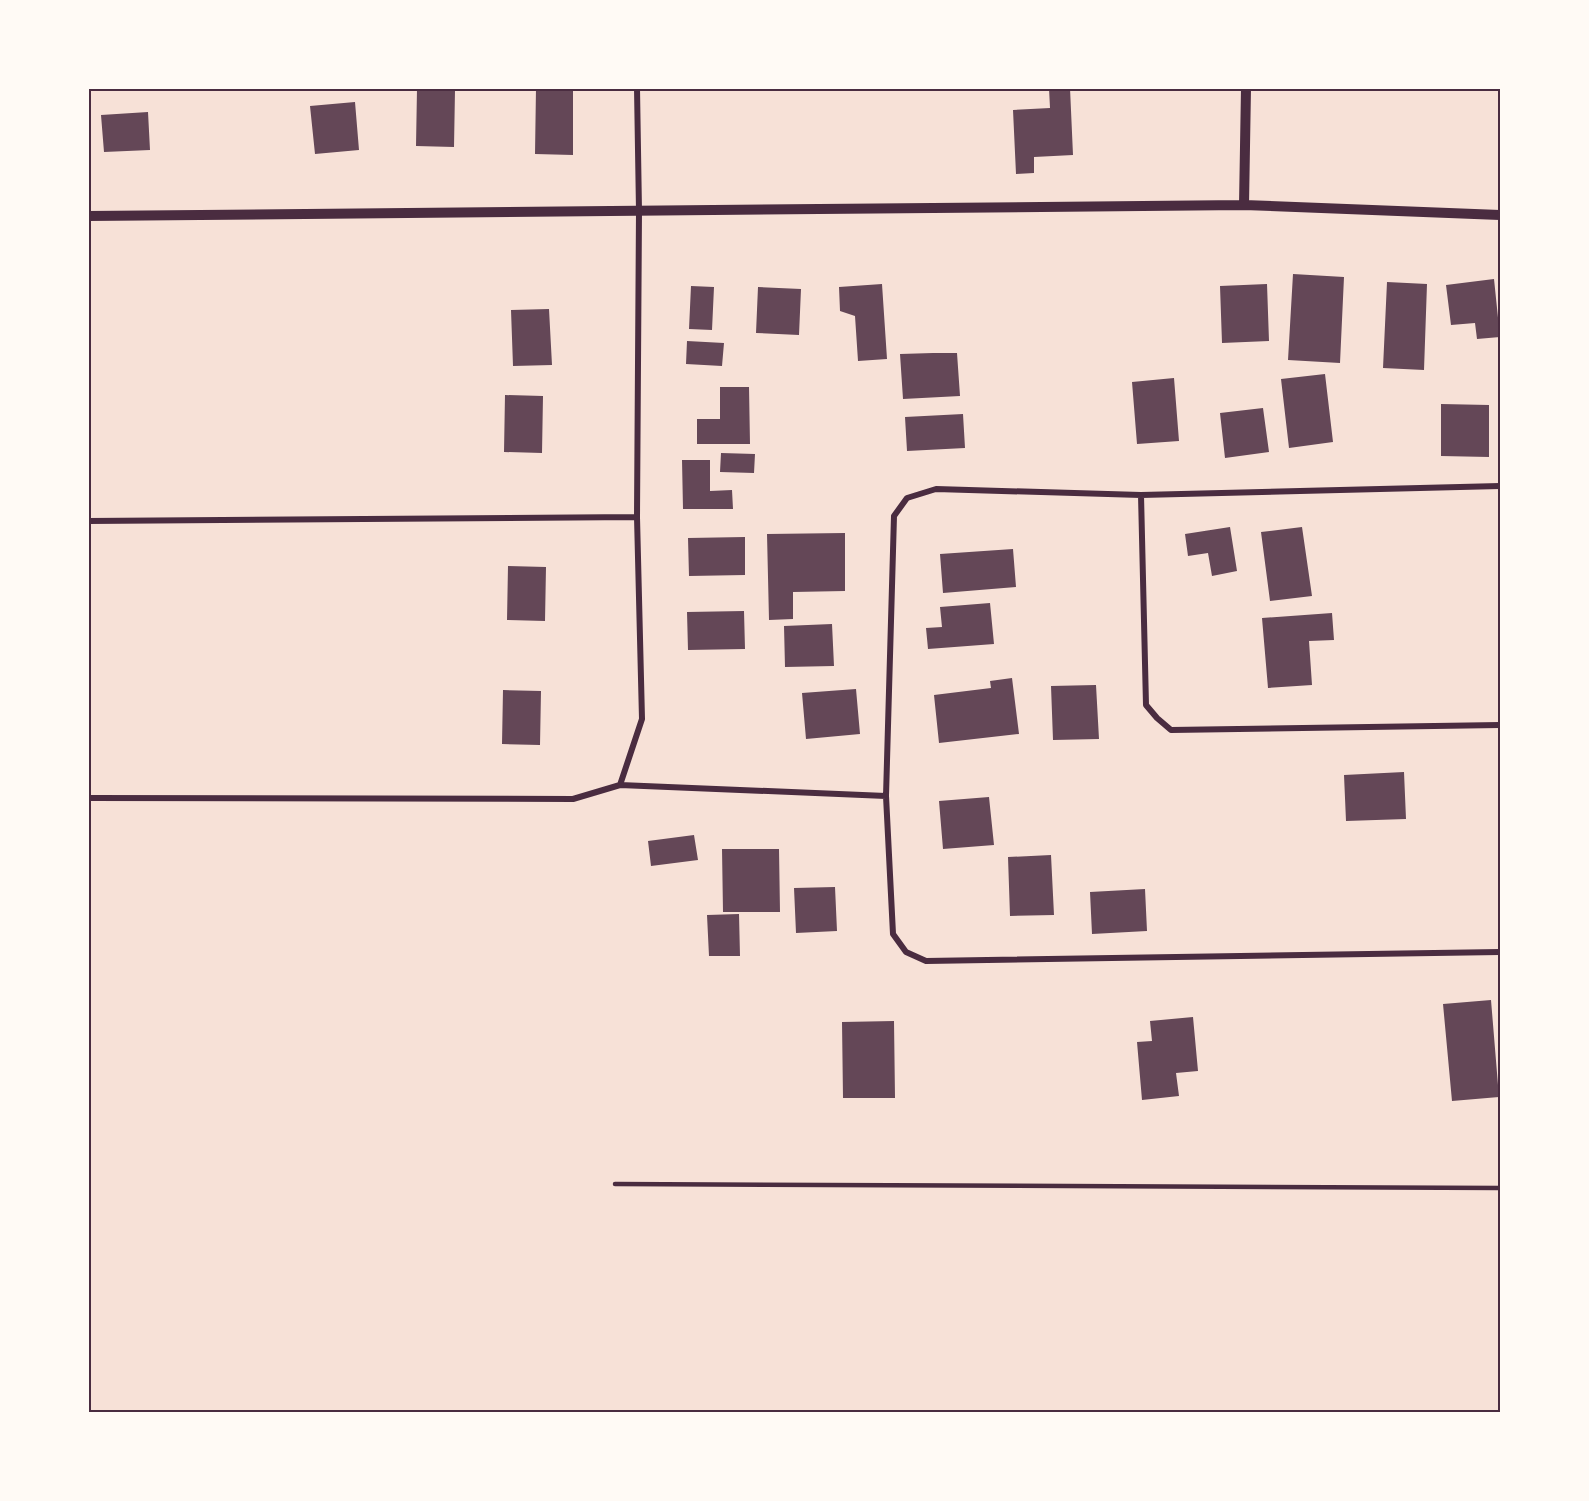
<svg xmlns="http://www.w3.org/2000/svg" width="1589" height="1501" font-family="'Roboto Condensed',sans-serif">
  <rect width="100%" height="100%" fill="#f7e1d7"/>
  <path fill="#644757" d="M536,88H573V155L535,154Z
    M1049,88H1070L1073,155L1034,157V173L1016,174L1013,110L1050,108Z
    M417,89L455,90L454,147L416,146Z
    M355,102L359,150L315,154L310,106Z
    M148,112L150,150L104,152L101,115Z
    M1293,274L1344,277L1340,363L1288,360Z
    M1494,279L1500,337L1477,339L1475,323L1451,325L1446,285Z
    M1387,282L1427,284L1424,370L1383,368Z
    M882,284L887,359L858,361L855,316L840,311L839,287Z
    M1267,284L1269,341L1222,343L1220,286Z
    M691,286L714,287L712,330L689,329Z
    M758,287L801,289L799,335L756,333Z
    M549,309L552,365L513,366L511,310Z
    M687,341L724,343L722,366L686,364Z
    M933,353H957L960,396L903,399L900,354Z
    M1325,374L1333,442L1289,448L1281,379Z
    M1174,378L1179,441L1137,444L1132,382Z
    M720,387H749L750,444H697V419H720Z
    M505,395L543,396L542,453L504,452Z
    M1441,404L1489,405V457L1441,456Z
    M1263,408L1269,452L1225,458L1220,413Z
    M963,414L965,448L907,451L905,417Z
    M721,453L755,454L754,473L720,472Z
    M682,460H710V491L732,490L733,509H683Z
    M1230,527L1237,571L1212,576L1208,553L1188,556L1185,534Z
    M1302,527L1312,596L1270,601L1261,532Z
    M845,533V591L793,592V619L769,620L767,534Z
    M745,537V575L689,576L688,538Z
    M1013,549L1016,587L943,593L940,554Z
    M508,566L546,567L545,621L507,620Z
    M990,603L994,644L928,649L926,628L942,627L940,607Z
    M744,611L745,649L688,650L687,612Z
    M1332,613L1334,640L1309,641L1312,685L1268,688L1262,618Z
    M832,624L834,666L785,667L784,626Z
    M1012,678L1019,734L939,743L934,695L991,688L990,681Z
    M1096,685L1099,739L1053,740L1051,686Z
    M856,689L860,734L806,739L802,693Z
    M503,690L541,691L540,745L502,744Z
    M1404,772L1406,819L1346,821L1344,775Z
    M989,797L994,845L943,849L939,801Z
    M694,835L698,860L651,866L648,841Z
    M722,849H779L780,912H723Z
    M1051,855L1054,915L1010,916L1008,857Z
    M835,887L837,931L796,933L794,888Z
    M1145,889L1147,931L1092,934L1090,892Z
    M739,914L740,956H709L707,915Z
    M1491,1000L1499,1097L1452,1101L1443,1004Z
    M1193,1017L1198,1071L1176,1073L1179,1096L1142,1100L1137,1042L1152,1041L1150,1021Z
    M894,1021L895,1098H843L842,1022Z"/>
  <g fill="none" stroke-linecap="round" stroke-linejoin="round">
    <path stroke="#4a2c40" stroke-width="4.5" d="M615,1184L1500,1188"/>
    <path stroke="#4a2c40" stroke-width="6" d="M1500,486L1141,495L936,489L907,498L894,516L886,796L893,934L906,952L926,961L1500,952
      M1141,495L1146,705L1157,718L1171,730L1500,725
      M88,521L637,517
      M620,785L886,796
      M88,798L573,799L620,785L642,719L637,517L639,211L637,88"/>
    <path stroke="#4a2c40" stroke-width="10" d="M1244,205L1246,88
      M88,216L1244,205L1500,215"/>
  </g>
  <rect width="1589" height="1501" fill="none" stroke="#fffaf5" stroke-width="180"/>
  <rect x="90" y="90" width="1409" height="1321" fill="none" stroke="#4a2c40" stroke-width="2"/>
</svg>
